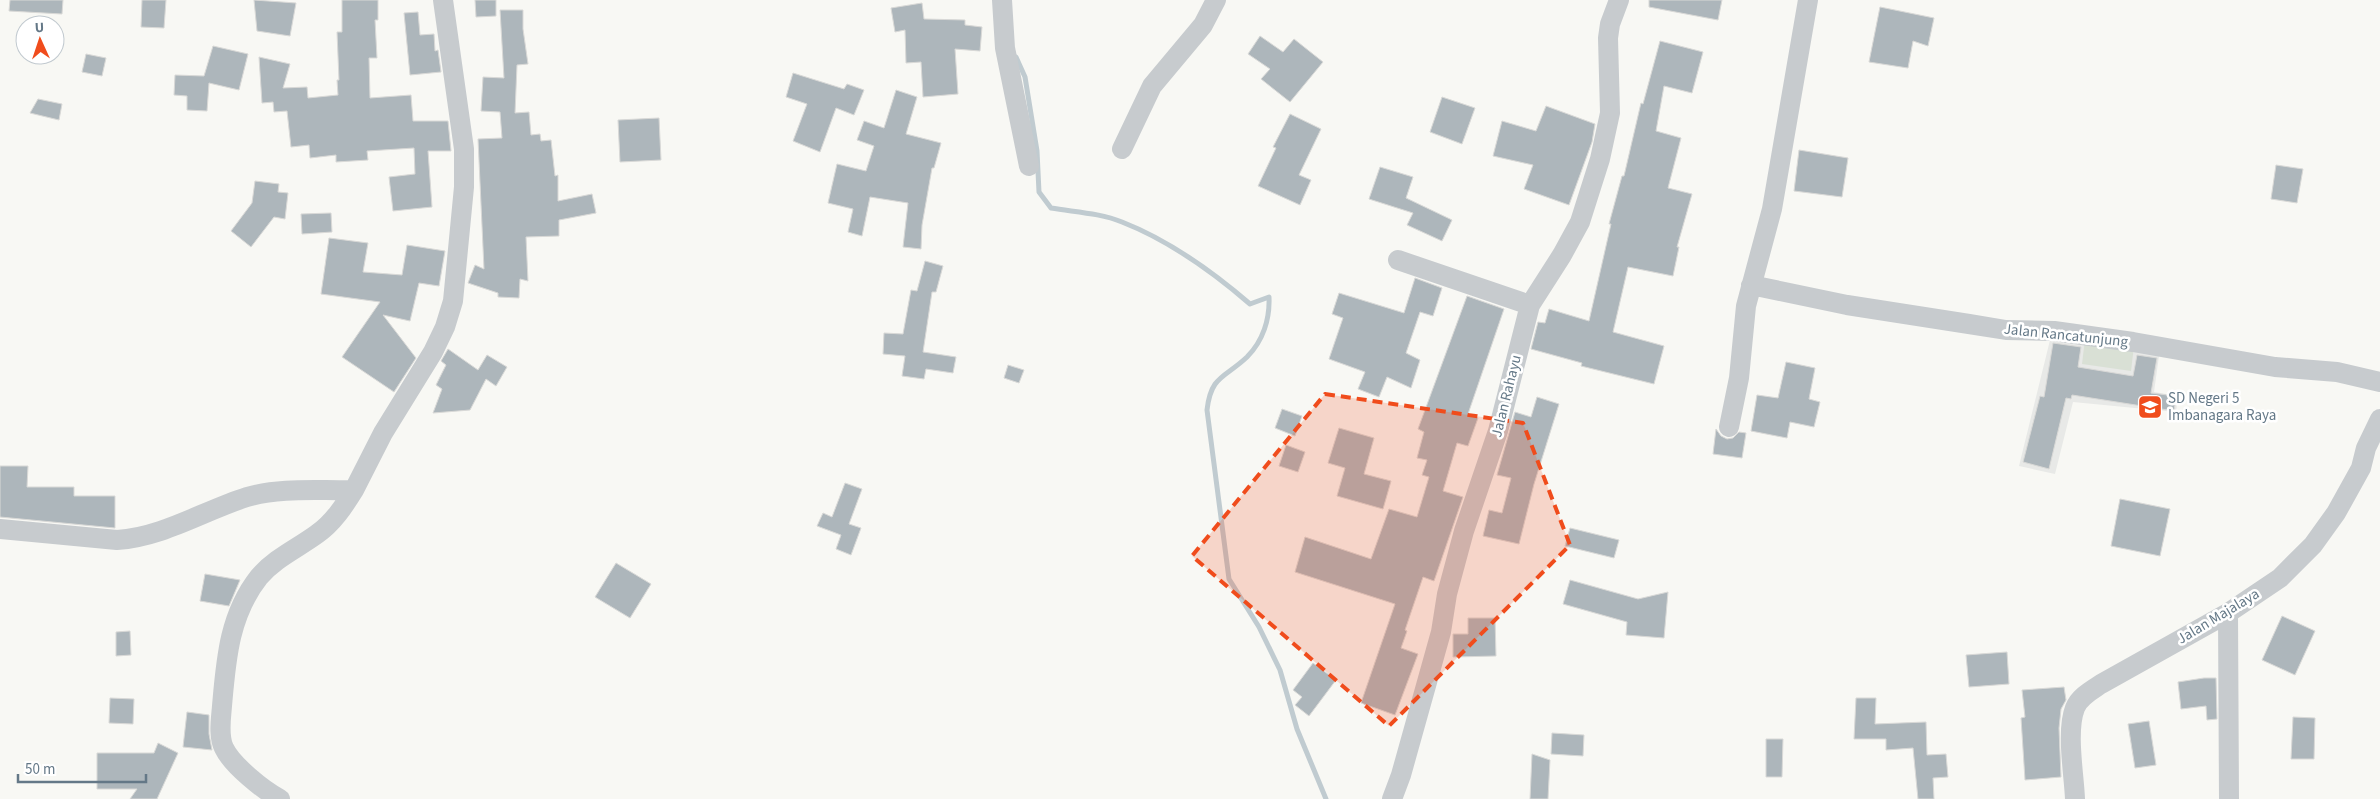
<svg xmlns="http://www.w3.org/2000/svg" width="2380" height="799" font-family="'Source Sans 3',sans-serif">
  <rect width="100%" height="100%" fill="#f8f8f4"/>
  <path fill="#e8e9e7" d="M2052,332L2160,349L2154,392L2178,396L2176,412L2073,402L2055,474L2019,466Z"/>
  <path fill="#d9e0d5" d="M2085,339L2134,346L2131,371L2082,364Z"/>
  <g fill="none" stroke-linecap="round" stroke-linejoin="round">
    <path stroke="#c0cbd0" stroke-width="5" d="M1016,57L1025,77L1037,151L1039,192L1051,208C1074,212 1100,213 1122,222C1168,240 1213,272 1250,304L1269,297C1270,319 1263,341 1247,357C1225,378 1211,375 1207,410L1229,579L1259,627L1280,670L1297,729L1326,799"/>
  </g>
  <path fill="#adb6bb" stroke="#d9d9d7" d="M10,0H63L62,14L9,11Z
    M142,0H166L164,28L141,27Z
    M254,0L296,3L290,36L257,31Z
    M342,0H378V20H375L377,58H369L370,98L411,95L413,121H448L451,151H428L432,207L393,211L389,177L415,174L414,148L367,151L368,160L336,162V155L310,158L309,145L291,147L287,111L274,112L273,102L262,103L259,57L290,64L283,88L307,87L308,98L338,95L337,80H339L337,32H342Z
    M475,0H496V16L476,17Z
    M1649,0H1722L1718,20L1649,7Z
    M922,3L924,19L965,20V25L982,27L980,51L955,49L958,94L923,97L921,62L906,63L905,30L895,32L891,8Z
    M1880,7L1934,18L1928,46L1913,41L1908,68L1869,62Z
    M500,10H523V29L528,64L517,65L515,113L529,112L531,135L540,134L541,141L551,140L555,176L558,175V201L592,194L596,213L559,220V236L526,237L528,281L520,279L519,298L498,297V293L468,283L475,265L484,269L478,139L502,138L500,112L481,111L483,77L504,78Z
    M418,12L420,35L434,34L435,51L438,50L441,72L410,75L404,13Z
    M1260,36L1283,52L1294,39L1323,62L1290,102L1261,79L1270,69L1248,54Z
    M1660,41L1703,52L1692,93L1664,86L1656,131L1681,138L1668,188L1692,194L1677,247H1679L1673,276L1628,267L1613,332L1664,346L1654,384L1581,366L1582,363L1531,349L1538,322L1545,323L1549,309L1589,321L1611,224H1609L1622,176H1624L1641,103L1643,104Z
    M213,46L248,54L239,90L209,83L207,111L187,110V96L174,95L175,75L204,76Z
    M86,54L106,58L102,76L82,72Z
    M793,73L844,89L847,84L864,90L854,115L836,108L820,152L793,141L807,104L786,97Z
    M896,90L917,97L906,134L941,143L934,168H932L922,225L921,249L903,247L908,203L870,197L862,236L848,232L853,209L828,203L837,164L866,171L874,146L857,140L864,121L884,128Z
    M1442,97L1475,108L1462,144L1430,132Z
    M38,99L62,104L59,120L30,113Z
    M1546,106L1595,124L1592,142L1569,205L1524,189L1533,165L1493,156L1502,121L1536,131Z
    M1290,114L1321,129L1299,175L1311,180L1300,205L1258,186L1276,148L1273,147Z
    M659,118L661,160L620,162L618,120Z
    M1799,150L1848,158L1842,197L1794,191Z
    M2276,165L2303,169L2297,203L2271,199Z
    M1380,167L1413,177L1406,198L1452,220L1442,241L1407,225L1413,213L1369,199Z
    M255,181L279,184L278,192L288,193L285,219L274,217L251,247L231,231L252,203Z
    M331,213L332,232L302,234L301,214Z
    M329,238L368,243L363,272L402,275L407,245L445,251L439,286L419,283L410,321L383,315L416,358L394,392L342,357L380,302L321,294Z
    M925,261L943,266L936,292H932L923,352L956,357L953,373L926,369L924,379L902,376L905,356L883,354L884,333L903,334L911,290L917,291Z
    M1415,278L1442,288L1433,316L1420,312L1406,353L1420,360L1411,388L1387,377L1379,397L1358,389L1365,372L1329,359L1343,318L1332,314L1339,293L1404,313Z
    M1467,296L1504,309L1468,414L1478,418L1468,446L1457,443L1443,491L1463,497L1434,581L1423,577L1405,630L1407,631L1401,648L1418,654L1395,715L1361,703L1395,604L1295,572L1305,537L1371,559L1389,509L1417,517L1429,477L1422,475L1427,460L1417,458L1424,432L1418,429Z
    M2053,343L2081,347L2078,367L2133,376L2137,355L2157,358L2151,393L2176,396L2174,411L2072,395L2071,399L2066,398L2049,469L2023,462L2040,396L2044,397Z
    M448,349L478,370L487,355L507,367L496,386L486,379L470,410L433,413L442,389L436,385L446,365L441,361Z
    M1786,362L1815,368L1809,399L1820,402L1814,427L1790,422L1787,438L1751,431L1757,395L1778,398Z
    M1008,365L1024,370L1019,383L1004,378Z
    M1537,397L1559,404L1534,484L1519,544L1483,536L1489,510L1502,513L1511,478L1497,475L1515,412L1531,417Z
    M1282,409L1302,416L1295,436L1275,428Z
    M1339,428L1374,438L1364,474L1391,481L1383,509L1337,496L1345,468L1328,463Z
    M1716,429L1721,436L1727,439L1733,438L1739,432L1746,433L1742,458L1713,454Z
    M1286,445L1305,452L1298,472L1279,466Z
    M0,466H28L27,487H74V496H115V528L0,517Z
    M845,483L862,489L849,524L861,528L851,555L836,549L841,535L817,526L823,513L832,517Z
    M2120,499L2170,509L2160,556L2111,546Z
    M1570,528L1619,540L1614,558L1565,546Z
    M616,563L651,584L630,618L595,597Z
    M205,574L240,580L229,606L200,601Z
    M1570,580L1638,599L1668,592L1664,638L1626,635L1627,622L1563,604Z
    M2282,616L2315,631L2295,675L2262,660Z
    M1468,618H1495L1496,656L1453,657V634H1468Z
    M130,631L131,655L116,656V632Z
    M2007,652L2009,684L1969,687L1966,655Z
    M1313,663L1336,680L1309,716L1295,705L1302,697L1293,690Z
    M2204,678H2216L2217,719L2207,720L2206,706L2181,709L2178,682Z
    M2064,687L2066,700L2061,709L2059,728L2061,777L2025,780L2021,718L2025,717L2022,690Z
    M110,698L134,699L133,724L109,723Z
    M1856,698H1876L1875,724L1926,722L1927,755L1946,754L1948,777L1933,778L1934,799H1918L1913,748L1886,750V739H1854Z
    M187,712L209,715V734L212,750L183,747Z
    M2293,717L2315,718L2314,759H2291Z
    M2149,721L2156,765L2135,768L2128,724Z
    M1552,733L1584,735L1583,756L1551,754Z
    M1766,739H1783L1782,777H1766Z
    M158,743L178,753L157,799H130L137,789H97V753H154Z
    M1532,754L1550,760L1548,799H1530Z"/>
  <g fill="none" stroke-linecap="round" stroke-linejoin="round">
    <path stroke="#c7cbce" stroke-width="20" d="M1002,0L1005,48L1029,166
      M1122,149L1152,86L1203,25L1216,0
      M1398,260L1530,305
      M1751,285L1847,305L1969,324L2006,330L2054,331L2133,342L2275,367L2337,372L2380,382
      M1729,427L1739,378L1746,306L1772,209L1808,0
      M0,529L117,540C163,537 203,511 247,497C281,487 319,491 354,490L383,433L433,352L445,327L453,301L464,187V149L443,0
      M2228,613L2229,799
      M280,799C263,790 232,765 224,748C218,736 221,719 222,706C226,660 229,615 259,577C275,558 298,548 317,534C333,523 344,506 354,490
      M1392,799L1401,775L1441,632L1447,594L1464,531L1498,431L1530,305L1562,255L1580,222L1600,159L1610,113L1608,38L1610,24L1619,0
      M2075,799C2074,774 2066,731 2075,708C2079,697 2092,690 2101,684L2228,613L2280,578L2313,545L2336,513L2361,468L2366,448L2380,419"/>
  </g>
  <path fill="#f04c1c" fill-opacity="0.2" stroke="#f04c1c" stroke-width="4" stroke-dasharray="10 6" stroke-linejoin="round" d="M1325,394L1523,423L1570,545L1389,726L1192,556Z"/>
  <defs>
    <symbol id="school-square" viewBox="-11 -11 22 22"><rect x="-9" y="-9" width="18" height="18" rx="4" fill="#f04c1c" stroke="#fff"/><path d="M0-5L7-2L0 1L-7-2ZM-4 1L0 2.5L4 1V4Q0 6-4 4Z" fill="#fff"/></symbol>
  </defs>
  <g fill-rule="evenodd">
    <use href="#school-square" x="2136" y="393" width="28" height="28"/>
  </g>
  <g text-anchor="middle" stroke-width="5" stroke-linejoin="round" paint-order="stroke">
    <g font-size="15" fill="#647887" stroke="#fff">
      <text transform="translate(2066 335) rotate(6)" y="5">Jalan Rancatunjung</text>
      <text transform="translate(1506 396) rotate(-76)" y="5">Jalan Rahayu</text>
      <text transform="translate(2218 616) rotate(-31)" y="5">Jalan Majalaya</text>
    </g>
    <g font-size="15" fill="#647887" stroke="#fff" text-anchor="start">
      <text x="2168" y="403">SD Negeri 5<tspan x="2168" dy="17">Imbanagara Raya</tspan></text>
    </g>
  </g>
  <g transform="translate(40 40) rotate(357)"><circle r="24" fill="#ffffff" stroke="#c1c9cf"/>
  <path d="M0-4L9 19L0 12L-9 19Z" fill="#f04c1c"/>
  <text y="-8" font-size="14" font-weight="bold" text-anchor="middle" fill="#647887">U</text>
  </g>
  <path d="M18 774v8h128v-8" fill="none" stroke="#647887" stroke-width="2.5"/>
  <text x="25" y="774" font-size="15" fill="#647887" stroke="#ffffff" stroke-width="4" paint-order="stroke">50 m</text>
</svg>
